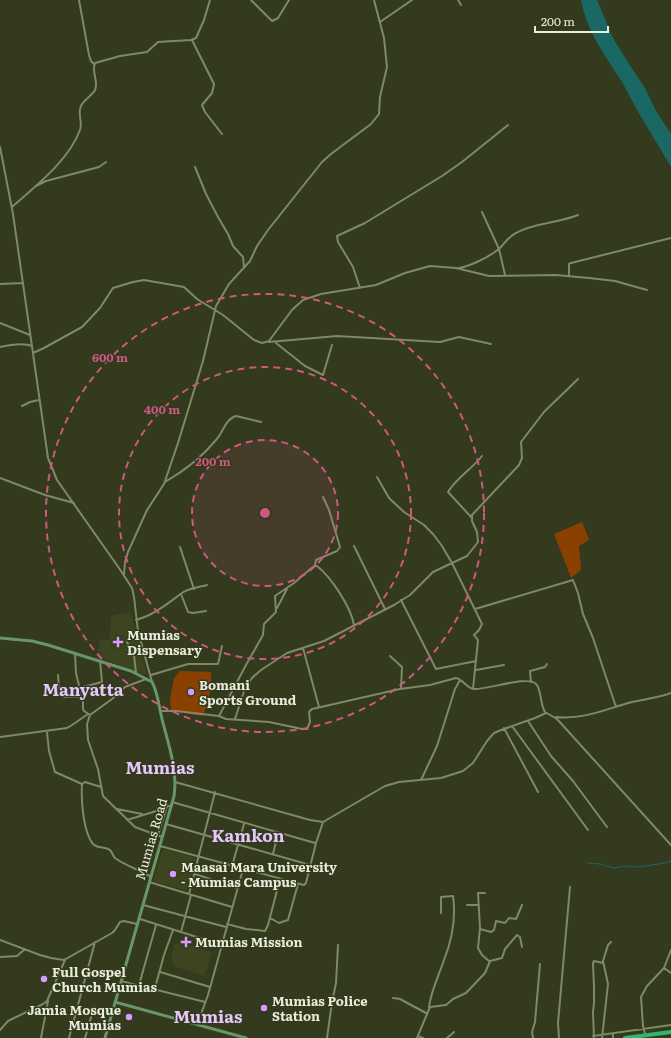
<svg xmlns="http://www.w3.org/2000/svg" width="671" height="1038" font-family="Literata,serif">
  <rect width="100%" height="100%" fill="#333a1d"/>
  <path fill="#3c4520" d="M131,611L138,644L147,675L97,657L100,639L110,640L111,616Z
    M163,849L196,858L187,891L153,881Z
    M175,943L187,947L188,945L212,952L205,976L172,966L173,963L171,959Z"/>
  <path fill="#8a4100" d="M582,522L589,540L579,546L581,570L571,578L554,534Z
    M180,671L211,672C211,686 210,704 202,716L171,711L170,700L174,678Z"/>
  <path fill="#196864" d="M581,0H597L613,38L627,61L645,88L656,111L671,134V167C663,153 654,139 646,125C637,111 630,96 622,82C605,55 587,32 581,0Z"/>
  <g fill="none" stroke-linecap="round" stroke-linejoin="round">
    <path stroke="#196864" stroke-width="1" d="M587,863L600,864L614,868L624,866L639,867L665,863L671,861"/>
    <path stroke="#7f8867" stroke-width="2" d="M79,0L89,55L91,61L94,64
      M251,0L272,21L278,18L289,0
      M458,0L461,5
      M380,22L412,0
      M192,40L214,84L212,93L202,105L205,112L222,134
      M0,147L13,214L48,458L57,480L119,568L132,588L134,597L138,631L152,682
      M195,167L206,194L218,217L228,234L233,246L243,257L244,267
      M36,186L46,181L99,167L106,162
      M12,207C36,186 69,160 80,130C83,122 77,113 81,106C84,99 92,96 95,90C99,81 91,72 95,63L120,56L147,52L158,42L191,40L196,38L204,20L210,0
      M482,212L499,249L505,275
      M459,268C471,266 491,256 500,248C505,243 509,236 516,233C533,223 559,223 578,215
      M569,276V264L571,263L671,238
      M0,284L23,283
      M360,288L353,267L338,242L337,236L365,223L442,176L462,162L508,125
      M0,323L30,335
      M269,342L337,336L440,342L459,337L491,344
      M276,343L305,366L323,375L332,345
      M0,347C9,345 23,342 32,346
      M33,353L44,348L82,327L100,308L113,288L133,282L144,280L184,287L197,299L223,315L254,340L262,343L269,341L292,310L303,300L321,294L376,285L405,273L430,266L456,268L489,276L556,275L589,278L615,281L647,290
      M22,406L30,402L39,400
      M377,477L389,498L404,512L424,525L433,534L442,546L452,563L482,624L479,630L474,635L478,640L473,689
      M0,478L45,495L74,503
      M165,482C184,471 202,457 216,440C223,433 225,419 236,416L261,422
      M472,518L448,492C456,478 472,469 482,456
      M354,546L385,609
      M180,547L194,589
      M315,565L316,560L337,551L340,547L329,510L323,497
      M124,575L125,562L128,552L147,510L164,484L178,443L203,361L216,306L229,284L250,261L257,246L268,230L322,162L331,154L371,124L379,114L380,97L387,67L384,38L374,0
      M181,594L188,612L193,613L206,611
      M401,600L436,669L476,661
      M277,608L287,589
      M475,609L573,580L578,593L583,614L593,638L616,707
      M136,620C154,615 167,604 182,593C189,588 200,587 207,585
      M127,642L134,655L136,673
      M303,648L319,707
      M75,653L76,673L83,702V709L84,711L90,715L112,699L125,687L146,679
      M390,656L402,667L401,688
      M476,670L504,665
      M58,675L59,688L64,697H81
      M151,675L188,664H218L222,646
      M531,682L530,671L545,667L547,664
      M79,688L102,682L100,661
      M161,711H176L219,716L226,719L269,722L302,729H307L310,722L309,712L312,709L400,689L430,685L456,678C463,679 466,688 474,689C487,690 530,674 537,685C542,694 540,704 545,712L557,719L671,845
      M90,715L87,724L88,740L98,769L103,796L135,827L162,837
      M219,716L246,665L263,635L264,624L276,612L275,596L294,583L314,566H317C331,577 351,607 354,625
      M556,717C583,720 606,709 632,702C645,699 658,698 671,693
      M235,719L245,688L252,678L261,670L287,653L324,641L394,605L410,595L433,572L467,556L478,542L477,532L472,521V515L519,465L522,458L521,442L544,412L578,379
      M528,721L551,756L573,781L607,827
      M512,726L588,830
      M504,728L538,792
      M47,732L49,751L55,772L82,784
      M0,737L67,728L72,725L88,714
      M421,780L437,746L455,689L460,680
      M175,782L310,820L323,822L385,786L399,782L441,778L463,771L473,763L487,741L494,733L501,730L535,718L546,713
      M101,787L85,782L82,784C81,799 83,832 93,844C98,849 105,846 110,850C112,852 113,856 115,858C126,866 140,870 151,877
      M172,802L315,843
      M117,809L142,814
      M127,820L166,808
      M166,824L310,865
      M158,835L167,806H172
      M160,846L304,885L306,883L316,843L323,822
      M273,854L278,834
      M232,866L244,824
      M195,874L237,888
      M149,882L232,907
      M485,893H478L480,928L478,948L482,955L489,961
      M189,894L215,792
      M143,905L226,927
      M467,905H479
      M270,918L279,923L288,920L298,884
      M140,919L222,945
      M227,924L246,929L265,931L268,925L280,879
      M480,929L491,932L494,930L496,921L505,923L509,918L516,919L522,905
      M181,932L191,895
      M0,940L40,955L51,958L64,960L112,933L115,930L120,922L124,921L137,924
      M0,957L17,956L25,949
      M664,968L671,973
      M160,972L210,987
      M121,981L205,1002
      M139,985L156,925
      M155,988L164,955L173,930
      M393,998L400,999L426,1013
      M429,1007C431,991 439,975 444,960C452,940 456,917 453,896L441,897V913
      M197,1025L208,995L243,869
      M0,1030L8,1021L43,1004L47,1001L65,960
      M613,1034V1038
      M645,1034L643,1026L641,997L647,986L664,968L671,950
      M418,1036L423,1038
      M593,1036L671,1025
      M41,1038L48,1001
      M69,1038L95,942
      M85,1038L94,1007
      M327,1038L332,1002L336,983L338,945
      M417,1038L430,1007L446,1005L453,999L466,993L485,973L490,961L502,958L505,949L517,935L520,937L522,947
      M447,1038L454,1032
      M533,1038L532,1032L535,1022L540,964
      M559,1038L558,1023L570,887
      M594,1038L593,1012L594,1003V987L593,963L594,961L603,963
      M602,1038L608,984L603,961L608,945L611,942"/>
    <path stroke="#679669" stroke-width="3" d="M0,638L32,641L48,645L131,671L152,682C158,693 159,707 162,719C168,743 178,770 174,796L105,1038
      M115,1002L246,1038"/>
    <path stroke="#2fb66f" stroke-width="4" d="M625,1038L671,1032"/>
  </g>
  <circle cx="265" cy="513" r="73" fill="#cd5881" fill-opacity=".12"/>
  <g fill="none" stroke="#cd5881" stroke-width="2" stroke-dasharray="7 5">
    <circle cx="265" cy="513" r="73"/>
    <circle cx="265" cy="513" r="146"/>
    <circle cx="265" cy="513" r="219"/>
  </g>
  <g fill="#d49cfc" stroke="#333a1d" stroke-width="1.5">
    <path d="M116 636h4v4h4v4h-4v4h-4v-4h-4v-4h4z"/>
    <circle cx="191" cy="692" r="4"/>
    <circle cx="173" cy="874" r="4"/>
    <path d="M184 936h4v4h4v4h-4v4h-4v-4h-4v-4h4z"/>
    <circle cx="44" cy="979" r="4"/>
    <circle cx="264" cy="1008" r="4"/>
    <circle cx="129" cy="1017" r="4"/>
  </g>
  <g text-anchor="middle" stroke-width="3" stroke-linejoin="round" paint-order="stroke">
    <g font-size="13" font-weight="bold" fill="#e8eddb" stroke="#333a1d" text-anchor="start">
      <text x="127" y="640">Mumias<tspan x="127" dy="15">Dispensary</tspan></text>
      <text x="199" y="690">Bomani<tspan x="199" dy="15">Sports Ground</tspan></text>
      <text x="181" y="872">Maasai Mara University<tspan x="181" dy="15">- Mumias Campus</tspan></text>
      <text x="195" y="947">Mumias Mission</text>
      <text x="52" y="977">Full Gospel<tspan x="52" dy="15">Church Mumias</tspan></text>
      <text x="272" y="1006">Mumias Police<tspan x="272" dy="15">Station</tspan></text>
      <text x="121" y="1015" text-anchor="end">Jamia Mosque<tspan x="121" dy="15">Mumias</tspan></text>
    </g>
    <g font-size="13" fill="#e8eddb" stroke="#333a1d">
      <text transform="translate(151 839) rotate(-74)" y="5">Mumias Road</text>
    </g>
    <g font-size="17" font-weight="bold" fill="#e6c7fd" stroke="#333a1d">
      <text x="83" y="696">Manyatta</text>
      <text x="160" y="774">Mumias</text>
      <text x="248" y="842">Kamkon</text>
      <text x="208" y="1023">Mumias</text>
    </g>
  </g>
  <circle cx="265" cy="513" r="6" fill="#cd5881" stroke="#333a1d" stroke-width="2"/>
  <g font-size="12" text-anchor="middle" font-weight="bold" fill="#cd5881" stroke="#333a1d" stroke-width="3" stroke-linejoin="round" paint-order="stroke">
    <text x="110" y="362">600 m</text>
    <text x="162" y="414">400 m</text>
    <text x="213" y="466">200 m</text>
  </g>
  <path d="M535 26v6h73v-6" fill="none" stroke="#e8eddb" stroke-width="2"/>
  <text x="541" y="26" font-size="12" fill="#e8eddb" stroke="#333a1d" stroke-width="3" paint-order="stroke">200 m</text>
</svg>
